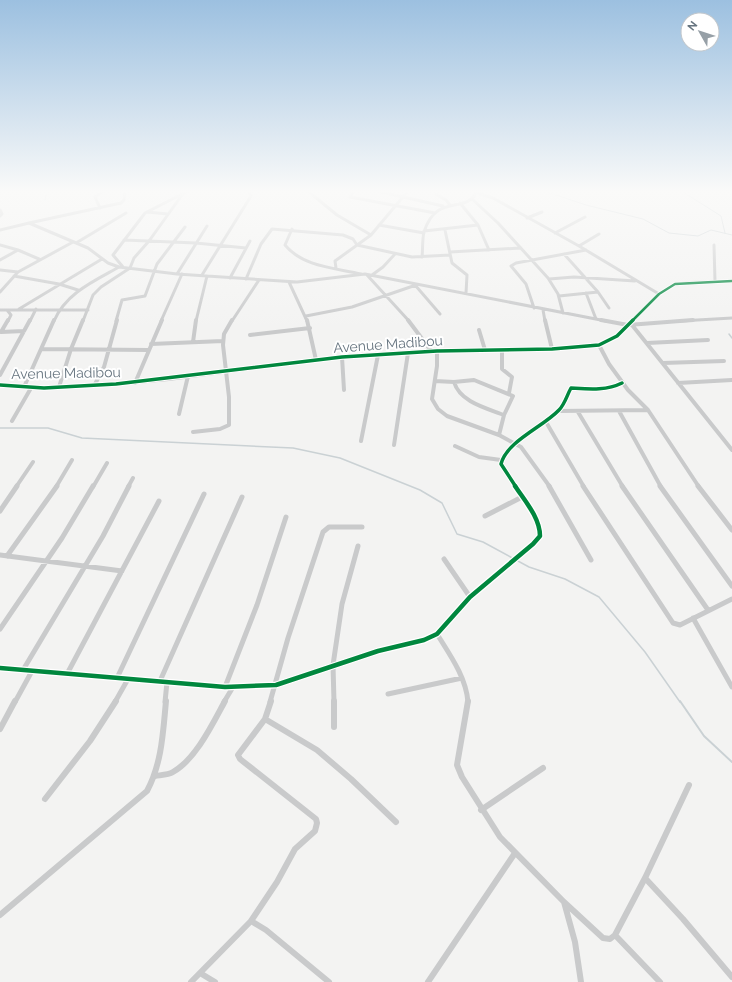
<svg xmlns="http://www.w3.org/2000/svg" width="732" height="982" font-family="Raleway,sans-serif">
  <rect width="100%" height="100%" fill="#f3f3f2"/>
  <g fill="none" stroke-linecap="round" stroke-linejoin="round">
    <path stroke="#cad1d4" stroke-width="1" d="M547,192L586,205L643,219L669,233L698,236L711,230L732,235
      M683,192L721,216L725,233
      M45,200L47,192"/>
    <path stroke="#cad1d4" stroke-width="1.5" d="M729,334L732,338
      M0,428H48L82,438L293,448L340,458L420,490L442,503L457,534L483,542L529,567L565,579L599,597L645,652L680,702"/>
    <path stroke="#cad1d4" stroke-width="2" d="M680,701L704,736L732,762"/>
    <path stroke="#c9cacb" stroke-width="3" d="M309,192L337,215L371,235
      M353,192L350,197L435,213
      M381,192L443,206
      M475,192L493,198L579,246L659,294
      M436,194L446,200L450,205
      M472,199L498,223L548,278L558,294L563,313
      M460,203L478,225L489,250
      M100,208L95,197L102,192
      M0,210L2,214L0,216
      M147,212L168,214
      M527,218L542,212
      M29,223L121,203L124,200L125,192
      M379,225L424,233
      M292,229L285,245C303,267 335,268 361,274
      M0,230L29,223L88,248L108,263L119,267L177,274L297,282L365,274L606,321
      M445,230L452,263L467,275L466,293
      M424,231L478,225
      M555,233L585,217
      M124,240L196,243L246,248
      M76,243L126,213
      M0,245L18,250
      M714,245L715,281
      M579,246L599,234
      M450,252L521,248
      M564,254L598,292L609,308
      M422,257C423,249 422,240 424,232C436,193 465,214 476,193
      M0,260L18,250L39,259
      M123,267L113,255L145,213L186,192
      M336,268L335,261L371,235L407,192
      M0,270L18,272
      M177,274L207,226
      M202,275L251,196L249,192
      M367,275L409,321
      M372,275L383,267L395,254
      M14,276L59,284L78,290
      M230,278L250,241
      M246,279L261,244L272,229L343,235L353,239L357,245L412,257L450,255
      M549,279L574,277L635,281
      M289,282L307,321
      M415,285L440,314
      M0,292L18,272L73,242
      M586,293L596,319
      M559,296L598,292
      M534,308L526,284L511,266L516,263L586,250
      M19,309L102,259
      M0,310H88
      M7,310L11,315L8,321
      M543,310L545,321
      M306,316L352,307L416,285
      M30,321L36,309
      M54,321C66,293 94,281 119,267
      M83,321L93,295L101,287L130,268L134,258L149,241L182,195
      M116,321L122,300L145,296L157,264L185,227
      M161,321L182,274
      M196,321L207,276
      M232,321L259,280
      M680,321L732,318"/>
    <path stroke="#c9cacb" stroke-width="4" d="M8,320L1,332L24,331
      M307,320L316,360
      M408,320L432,352
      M545,320L552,349
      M601,320L628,325L693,320
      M632,325L732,450
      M479,330L485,350
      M250,335L310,328
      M193,342L196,320
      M647,343L708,340
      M151,344L223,341
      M599,345L609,364L628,390L648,410L699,487
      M42,349L148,350
      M502,350V369L512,377L509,393
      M437,351V366L432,399L438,409L447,416L499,435L521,447L550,487
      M342,357L344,390
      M663,363L724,361
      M0,375L30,320
      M435,381L454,382L474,380L513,396L504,415L499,435
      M454,382C460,402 486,408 504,415
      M135,383L162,320
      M678,383L732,380
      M94,386L104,367L117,320
      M24,387L54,320
      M59,387L71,349L83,320
      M558,411L648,410
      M619,411L661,487
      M578,412L623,487
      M179,414L188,376
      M12,421L31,388
      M546,422L584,487
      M193,432L220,429L229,425V397L223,345L224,334L232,320
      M361,441L378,355
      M394,445L408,353
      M455,446L479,457L501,460
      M16,487L33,462
      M56,487L72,460
      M93,487L107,463
      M128,487L133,478
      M516,487L501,464C507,441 543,427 559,410C565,404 567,395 571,388C588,389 606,391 622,383"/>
    <path stroke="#c9cacb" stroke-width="5" d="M549,486L591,560
      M583,486L673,623L680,625L732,599
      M622,486L708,610
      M660,486L732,586
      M698,486L732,530
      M0,511L17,486
      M485,516L522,497
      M0,555L122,571
      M7,556L57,486
      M444,559L470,597
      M693,618L732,687
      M0,629L62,538L93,486
      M437,634C450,655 466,677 468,702
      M0,668L225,687L276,685L378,651L424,640L437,634L470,597L533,544L540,536C540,518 525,501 515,486
      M23,670L103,536L129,486
      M67,674L159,501
      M117,678L204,494
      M160,681L242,497
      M225,687L257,605L286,517
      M388,694L462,678
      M15,702L32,671
      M115,702L128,679
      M165,702L167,682
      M224,702L233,687
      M270,702L288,638L323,532L329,527H362
      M334,702L333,665L342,604L358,546"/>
    <path stroke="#c9cacb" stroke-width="6" d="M334,701V727
      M468,701L457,765L462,777L500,837L564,902L603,938L610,939L615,935L645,878L689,785
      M265,719L317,750L351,779L396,822
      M0,729L15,701
      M155,776C161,775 168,775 173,772C196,759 213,723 225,701
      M45,799L90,741L116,701
      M481,810L543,768
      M645,878L683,919L732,977
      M564,902L575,942L581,982
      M0,915L147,791C162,763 163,732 166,701
      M251,921L277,882L295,849L315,831L317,823L316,819L240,759L238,755L265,719L271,701
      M615,935L660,982
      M200,973L215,982
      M191,982L251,921L266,930L329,982
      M428,982L515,853"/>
    <path fill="#c9cacb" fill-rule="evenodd" d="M732,280V282L689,283L676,285L660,295L619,337L599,346L552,350L437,352L342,358L169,381L116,386L44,390L0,387V383L44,386L116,382L169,377L342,356L437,350L552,348L598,344L615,335L658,293L674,283L689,281Z"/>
    <defs>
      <path id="cycleway-far2" d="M632,321L659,294L675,284L732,281"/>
      <path id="cycleway-far1" d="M0,385L44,388L116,384L342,357L437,351L552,349L599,345L617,336L633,320
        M516,487L501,464C507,441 543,427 559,410C565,404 567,395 571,388C588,389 606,391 622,383"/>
      <path id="cycleway" d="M0,668L225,687L276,685L378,651L424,640L437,634L470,597L533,544L540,536C540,518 525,501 515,486"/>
    </defs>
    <use href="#cycleway-far2" stroke="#fff" stroke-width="4"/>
    <use href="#cycleway-far1" stroke="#fff" stroke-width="5.5"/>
    <use href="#cycleway" stroke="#fff" stroke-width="7"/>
    <use href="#cycleway-far2" stroke="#00873e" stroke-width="2.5"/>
    <use href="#cycleway-far1" stroke="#00873e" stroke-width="3.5"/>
    <use href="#cycleway" stroke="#00873e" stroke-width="4.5"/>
  </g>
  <linearGradient id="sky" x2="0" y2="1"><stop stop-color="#9cc0e0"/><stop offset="0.58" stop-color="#fafaf9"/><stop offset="1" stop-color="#fafaf9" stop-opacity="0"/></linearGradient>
  <rect width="732" height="330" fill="url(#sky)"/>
  <g text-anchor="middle" stroke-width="4" stroke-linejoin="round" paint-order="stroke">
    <g font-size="14" fill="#66747f" stroke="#fff">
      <text transform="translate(388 344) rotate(-4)" y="5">Avenue Madibou</text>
      <text transform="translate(66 373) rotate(-1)" y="5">Avenue Madibou</text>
    </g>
  </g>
  <g transform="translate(700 32) rotate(309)"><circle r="19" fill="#ffffff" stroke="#c2c7cc"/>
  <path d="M0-3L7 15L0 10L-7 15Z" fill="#97a0a7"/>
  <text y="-6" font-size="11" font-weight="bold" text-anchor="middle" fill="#66747f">N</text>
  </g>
</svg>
